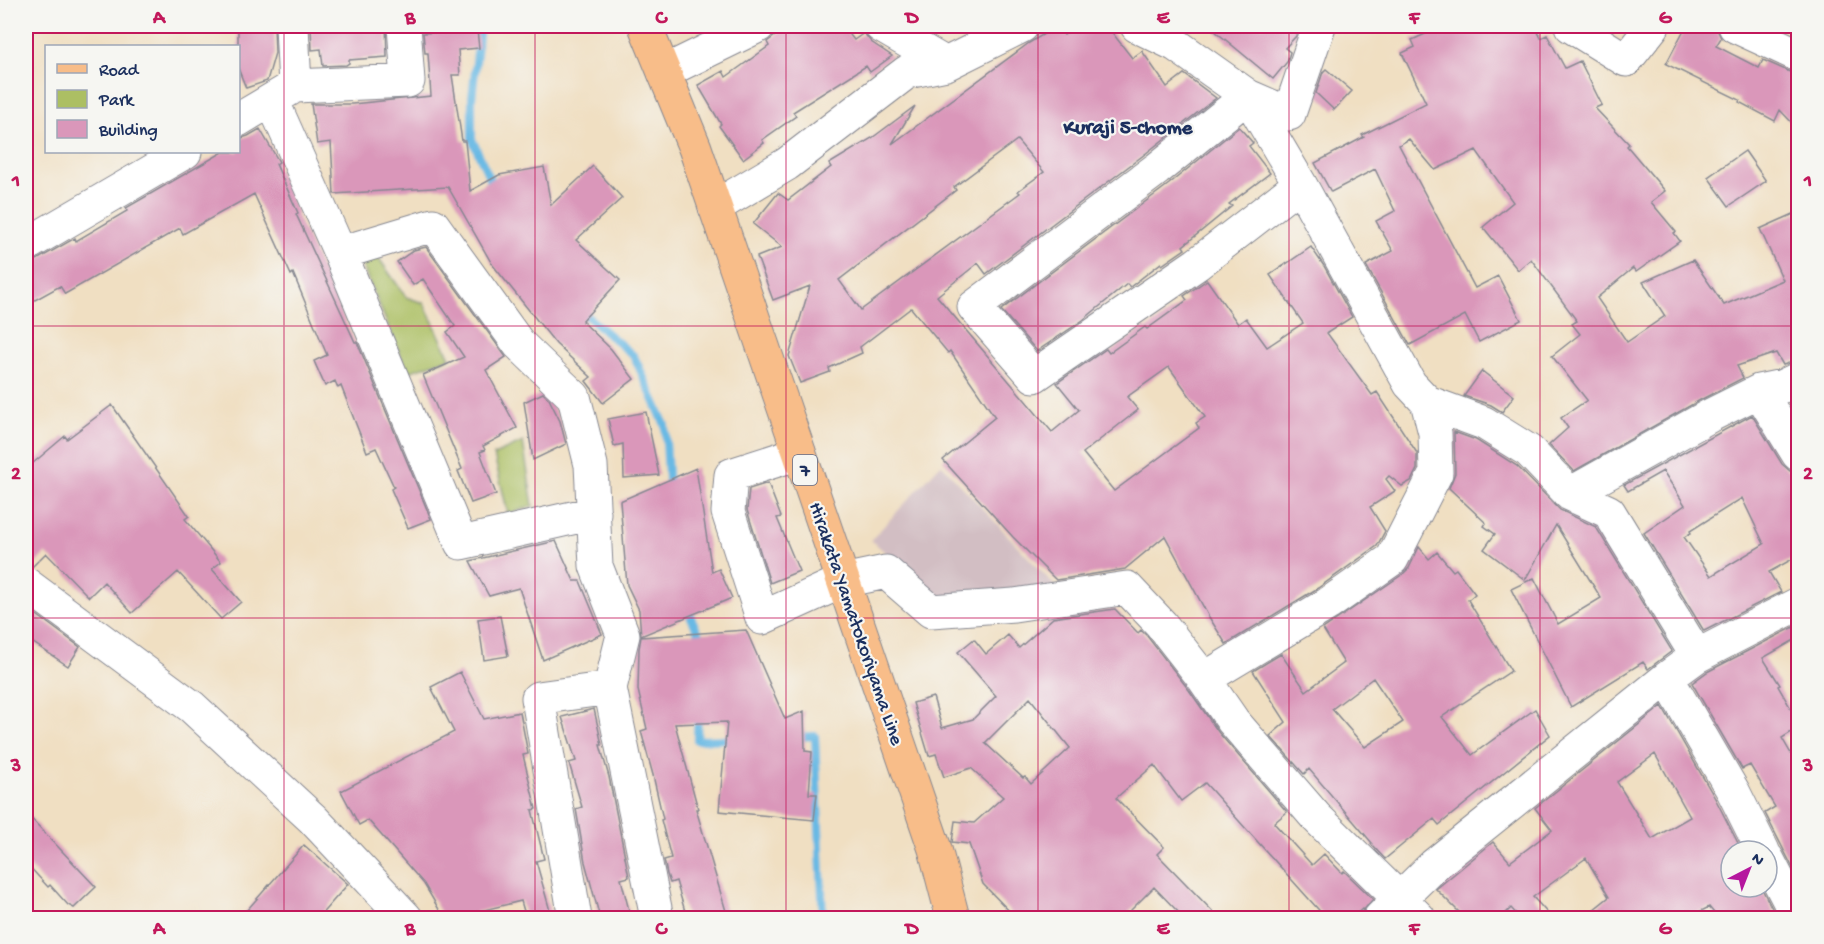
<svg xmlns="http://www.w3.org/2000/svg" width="1824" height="944" font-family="'Gochi Hand',sans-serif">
  <rect width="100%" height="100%" fill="#f6f6f2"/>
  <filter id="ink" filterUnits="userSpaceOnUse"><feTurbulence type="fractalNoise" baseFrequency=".0167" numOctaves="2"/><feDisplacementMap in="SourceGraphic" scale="12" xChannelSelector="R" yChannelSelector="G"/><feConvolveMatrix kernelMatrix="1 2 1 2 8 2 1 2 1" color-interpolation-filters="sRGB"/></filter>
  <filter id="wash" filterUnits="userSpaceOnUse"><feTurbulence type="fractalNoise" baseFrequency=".008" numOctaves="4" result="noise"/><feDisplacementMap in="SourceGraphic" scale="24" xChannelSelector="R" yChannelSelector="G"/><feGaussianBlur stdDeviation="1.35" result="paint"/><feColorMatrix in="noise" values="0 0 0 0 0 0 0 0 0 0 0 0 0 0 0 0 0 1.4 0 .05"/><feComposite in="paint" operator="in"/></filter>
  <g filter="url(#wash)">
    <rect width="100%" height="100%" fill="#f0dfc2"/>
    <path fill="#d2bec3" d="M941,464L1056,587L938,597L871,540Z"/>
    <path fill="#acbf63" stroke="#647760" stroke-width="1.5" d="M373,250L406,297L424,303L450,358L408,372L359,258Z
      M523,442L533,506L508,514L494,455Z"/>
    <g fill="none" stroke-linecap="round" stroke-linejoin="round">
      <path stroke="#69b9e4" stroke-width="8" d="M480,26L472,98V139L494,188
        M580,310L634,356L665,425L669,491
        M686,607L700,636V642
        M698,712L697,740L735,739
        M796,737L815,736L823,918"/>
    </g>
    <g id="blocks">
      <path fill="#da97ba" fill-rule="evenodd" d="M238,26H274L275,53L267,81L246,88L238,68Z
        M311,26H386L387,57L349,60V63L346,65L323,66L321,49L312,50Z
        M788,26H843L854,40L864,33L871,42L892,56L870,72L866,66L793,112L796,116L762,140L764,143L743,159L719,126L721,124L698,85L723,71L726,77L769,46L767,42Z
        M1057,26L1064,35L1076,26H1107L1132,58L1142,51L1167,87L1184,74L1216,98L1145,154L986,274L978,263L937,296L1052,432L1079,410L1057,383L1106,349L1109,353L1145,327L1147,329L1187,300L1184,296L1207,280L1238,324L1246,318L1267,347L1303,323L1270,275L1311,247L1324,266L1352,317L1327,333L1372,395L1377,392L1417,453V469L1411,481L1402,486L1389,476L1386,479L1395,491L1370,507L1385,531L1377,546L1318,588L1226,644L1209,617L1165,536L1125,569L1056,580L1013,537L943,460L995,417L950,351L948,353L911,308L860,347L862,353L829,368L830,372L800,383L789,356L810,286L773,300L757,257L782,247L753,224L778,193L788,200L831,167L829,164L872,138L915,106L892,144L1029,43ZM1017,140L1044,172L1018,191L1020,193L861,310L839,280L956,190L954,187ZM1169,367L1205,417L1196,423L1199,428L1114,491L1083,453L1138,410L1127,397Z
        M1209,26H1299L1296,36L1285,48L1290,52L1287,62L1273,79Z
        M1427,26H1535L1541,38L1547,35L1565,68L1580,61L1602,105L1595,108L1629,144L1627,146L1665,191L1651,202L1676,232L1674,233L1680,241L1636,272L1633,268L1597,298L1627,342L1665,316L1643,282L1693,260L1724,305L1783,280L1760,229L1798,212V360L1783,365L1776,353L1737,366L1743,378L1702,399L1574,471L1549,445L1568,428L1561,418L1587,400L1552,356L1580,334L1572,324L1577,321L1531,259L1518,270L1483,227L1513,202L1476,150L1435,170L1409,139L1399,145L1475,288L1498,276L1521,320L1479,342L1465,315L1410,345L1366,265L1393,251L1376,221L1395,211L1375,169L1331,192L1315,163L1364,137L1362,135L1426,103L1402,53L1415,47L1412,40L1430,32Z
        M1686,26H1711L1717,29L1721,38L1716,46L1759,68L1763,60L1790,72L1798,74V129L1780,110L1775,121L1739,102L1740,100L1666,64Z
        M477,30L479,48L458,50L460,75H452L462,141H465L470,191L499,175L544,167L551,205L593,166L622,198L576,240L620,280L582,321L611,349L634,379L603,403L586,381L591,377L556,344L492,264L448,187L334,194L331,142L317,144L311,104H352L431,96L428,53H425L423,33Z
        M1326,69L1352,91L1334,110L1316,93L1323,72Z
        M1239,127L1253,143L1249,146L1270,173L1229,204L1232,206L1183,246L1185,249L1162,265L1161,263L1130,287L1127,284L1083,320L1037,351L1001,310L1169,184Z
        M260,129L279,162L276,164L298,213L296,214L355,342H357L431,519L408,528L391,489L394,487L376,448L367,452L341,386L338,388L335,381L325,386L314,361L327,355L293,273L291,275L254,194L183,234L180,228L65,294L60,286L26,305V266L75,238L76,241L127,211L126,208L223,152H238V139L248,136Z
        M1745,151L1766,181L1729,206L1708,177Z
        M426,247L506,357L486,370L517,428L483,446L485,450L480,452L496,494L471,503L458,471L462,469L423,375L464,357L447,332L455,326L423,279L413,285L397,262L414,250Z
        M1482,371L1514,396L1502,412L1491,405L1464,396Z
        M543,393L549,399L560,421L566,444L533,460L524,402Z
        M112,405L189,516L185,519L221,562L212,569L241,602L221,619L178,572L132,613L104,582L89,597L46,553L32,567L26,566V469L65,436L67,439Z
        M646,412L659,475L624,478L623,444L614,446L608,419Z
        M1752,415L1782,464L1790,471L1798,473V556L1769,572L1781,592L1704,631L1644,533L1685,505L1663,471L1628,491L1624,485ZM1742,498L1764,544L1711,576L1684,537L1691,533L1690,531Z
        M1454,432L1476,440L1517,466L1560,510L1596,527L1672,651L1648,669L1643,662L1571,707L1511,589L1534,578L1558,624L1601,598L1556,525L1525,580L1484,549L1495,534L1484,526L1486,523L1449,488L1455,473Z
        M696,468L712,572L719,569L732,598L641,636L639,610L627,585L620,501Z
        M768,483L781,517L777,518L799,571L770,583L747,510L749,489Z
        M556,541L574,581H580L602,634L543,660L519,588L489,596L470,561Z
        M1419,547L1429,559L1437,552L1453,571L1456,569L1475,594L1468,600L1511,671L1442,717L1472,755L1535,709L1550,735L1439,825L1434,819L1385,859L1371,844L1372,843L1309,769L1304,774L1270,736L1286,722L1253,671L1281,654L1306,691L1344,663L1323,629L1403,574L1409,568ZM1373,678L1403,722L1365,747L1332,709Z
        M26,607L80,647L68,666L26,638Z
        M1115,609L1138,633L1141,630L1147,636L1189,690L1219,733L1287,812L1274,823L1312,865L1324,854L1342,873L1344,871L1373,899L1363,911L1362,909L1352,918H1326L1205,783L1181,801L1154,765L1116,798L1164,847L1157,854L1219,918H1184L1154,887L1123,918H1016L983,884L969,844L952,842L955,821L974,823L1003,797L971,768L944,777L936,754L929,756L913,703L933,697L942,728L973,719L996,696L958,652L974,639L986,654L1008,635L1019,648L1053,618ZM1030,698L1070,748L1031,784L1025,777L1023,778L985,743Z
        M500,616L508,656L484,660L478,619Z
        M1798,625V638L1763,658L1780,685L1778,686L1798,721V728L1782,738L1798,766V878L1765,813L1775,807L1750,765L1742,769L1692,683L1707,672Z
        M746,630L785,719L804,711L805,751L812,752L809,794H817L814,820L719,811L727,722L675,724L698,809H696L728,918H687L676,881L670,883L667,874L664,860L671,858L661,820L663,819L653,775L641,731L647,729L638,690L639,649L641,637Z
        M460,672L484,719L520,712L528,754L523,755L536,809L532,810L544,859L536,861L552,918H526L521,901L476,912L479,918H444L424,884L368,820L359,825L341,791L454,732L431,687Z
        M1662,706L1716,800L1742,851H1731V887H1761L1777,918H1718L1709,907L1688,918H1583L1609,897L1586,858L1533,897L1552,918H1520L1511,908L1501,918H1465L1436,889L1493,842L1510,862L1552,830L1535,808ZM1655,754L1690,817L1652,839L1617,782Z
        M594,709L602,745H600L609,777L629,877L621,879L631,918H600L585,862L576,809L582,807L569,763L576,761L562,717Z
        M26,813L96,887L74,908L68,905L50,885L48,887L26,863Z
        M304,845L348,884L318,918H240Z"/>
    </g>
  </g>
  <g filter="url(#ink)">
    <use href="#blocks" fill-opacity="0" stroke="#868790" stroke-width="1.5"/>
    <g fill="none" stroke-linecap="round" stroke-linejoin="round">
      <defs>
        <path id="minor" d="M881,26L946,64
          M1137,26L1176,45L1248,96L1289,114L1319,26
          M1571,26L1626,60L1653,26
          M1735,26L1798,55
          M664,72L758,26
          M295,86L408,81L404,26
          M272,100L340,253L433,225L519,344L574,397L591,465L596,566L623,635L610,688L657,918
          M238,120L295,86L292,26
          M1300,184L1197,264L1034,376L974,307L1157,169L1248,96L1300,184L1410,384L1427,402L1484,423L1529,451L1570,494L1609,512L1697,656
          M715,207L787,164L907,72L946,64L1022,26
          M26,245L185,152
          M340,253L461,543L594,513
          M1759,391L1798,454
          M799,453L731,475L728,512L762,618L843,581L886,572L931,611L1014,605L1127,588L1161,624L1204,679L1233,721L1316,817L1419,918
          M1570,494L1711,415L1759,391L1783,386L1798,379
          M26,584L192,707L313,819L406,918
          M1667,678L1733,791L1763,851
          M1204,679L1328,604L1392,559L1436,473L1435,433L1427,402
          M1767,858L1798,918
          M575,918L538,698L610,688
          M1380,918L1434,865L1667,678L1697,656L1798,604"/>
        <path id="major" d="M645,26L695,148L935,849L953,918"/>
      </defs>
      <use href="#minor" stroke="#868790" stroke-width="35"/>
      <use href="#major" stroke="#868790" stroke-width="35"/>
      <use href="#minor" stroke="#fff" stroke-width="33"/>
      <use href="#major" stroke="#f8bd89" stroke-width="33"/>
    </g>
  </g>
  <path fill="none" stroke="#c2185b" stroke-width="1.5" stroke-opacity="0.55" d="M284,26V918M535,26V918M786,26V918M1038,26V918M1289,26V918M1540,26V918M26,326H1798M26,618H1798"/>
  <g text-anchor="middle" stroke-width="4.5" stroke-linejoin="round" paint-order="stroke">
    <rect fill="#f6f6f2" stroke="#5d6b8a" stroke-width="1.5" x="793" y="455" width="24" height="30" rx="4.5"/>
    <g font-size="18" font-weight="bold" fill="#1b2f5e">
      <text x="805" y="476">7</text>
    </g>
    <g font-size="20" fill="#1b2f5e" stroke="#f6f6f2">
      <text transform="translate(858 623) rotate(71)" y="7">Hirakata Yamatokoriyama Line</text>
    </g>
    <g font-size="21" font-weight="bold" fill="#1b2f5e" stroke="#f6f6f2">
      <text x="1128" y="133">Kuraji 5-chome</text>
    </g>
  </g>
  <rect width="1824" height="944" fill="none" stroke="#f6f6f2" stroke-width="66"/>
  <rect x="45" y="45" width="195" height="108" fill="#f6f6f2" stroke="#9ea6b7" stroke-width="1.5"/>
  <rect x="57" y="64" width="30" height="9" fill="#f8bd89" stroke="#9ea6b7" stroke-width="1.5"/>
  <text x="99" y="75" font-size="18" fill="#1b2f5e">Road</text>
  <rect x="57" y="90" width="30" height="18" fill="#acbf63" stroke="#9ea6b7" stroke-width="1.5"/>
  <text x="99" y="105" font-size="18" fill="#1b2f5e">Park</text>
  <rect x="57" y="120" width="30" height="18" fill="#da97ba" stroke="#9ea6b7" stroke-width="1.5"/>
  <text x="99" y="135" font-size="18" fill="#1b2f5e">Building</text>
  <g transform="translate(1749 869) rotate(42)"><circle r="28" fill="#f6f6f2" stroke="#9ea6b7" stroke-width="1.5"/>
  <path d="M0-4.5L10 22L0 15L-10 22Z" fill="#b5179e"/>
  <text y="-9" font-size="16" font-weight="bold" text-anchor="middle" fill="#1b2f5e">N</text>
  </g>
  <rect x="33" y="33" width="1758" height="878" fill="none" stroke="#c2185b" stroke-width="2"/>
  <g font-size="20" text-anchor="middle" font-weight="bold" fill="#c2185b">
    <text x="159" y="23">A</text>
    <text x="410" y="23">B</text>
    <text x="661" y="23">C</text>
    <text x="912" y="23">D</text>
    <text x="1163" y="23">E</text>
    <text x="1414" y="23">F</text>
    <text x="1665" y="23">G</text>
    <text x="16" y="186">1</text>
    <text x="1808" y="186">1</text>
    <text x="16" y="479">2</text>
    <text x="1808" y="479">2</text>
    <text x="16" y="771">3</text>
    <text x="1808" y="771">3</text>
    <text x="159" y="934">A</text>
    <text x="410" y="934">B</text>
    <text x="661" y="934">C</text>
    <text x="912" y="934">D</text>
    <text x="1163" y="934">E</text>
    <text x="1414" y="934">F</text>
    <text x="1665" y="934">G</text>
  </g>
</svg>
